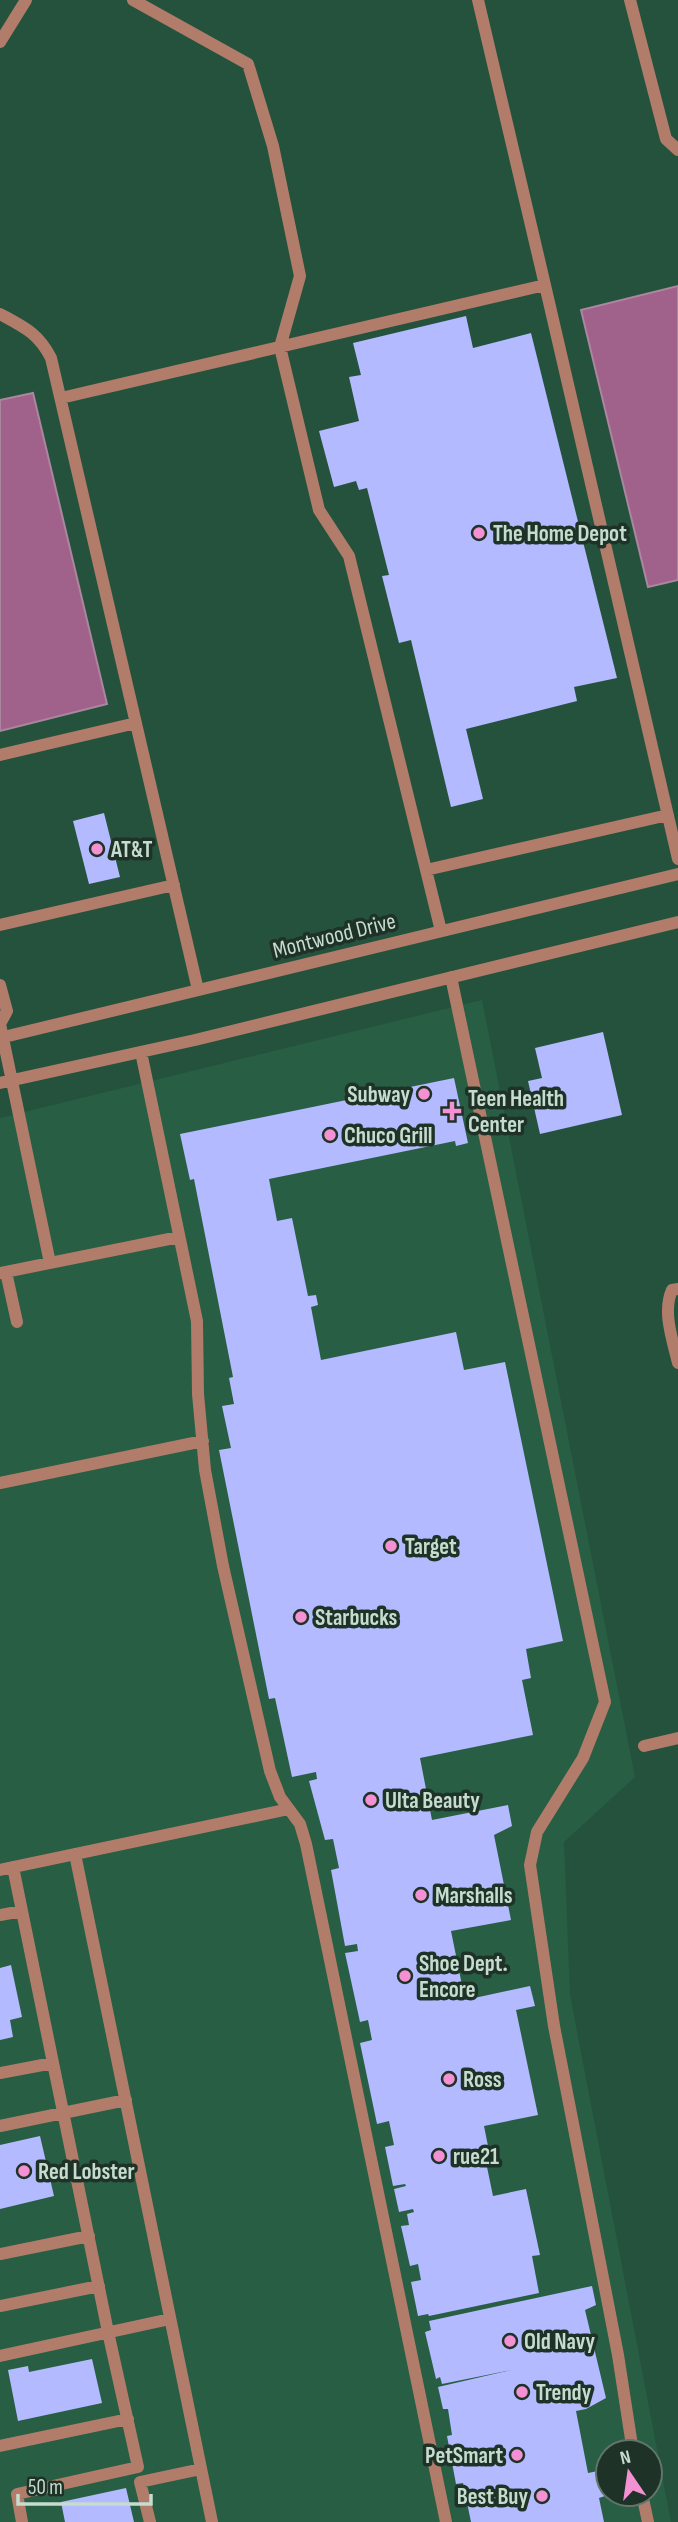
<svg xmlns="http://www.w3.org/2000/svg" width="678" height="2522" font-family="'Sofia Sans Condensed',sans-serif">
  <rect width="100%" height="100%" fill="#25523c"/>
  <path fill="#285e44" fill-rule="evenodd" d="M482,1000L635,1777L564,1842L570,1995L671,2522H0V1118ZM608,2452H650V2494H608Z"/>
  <path fill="#a0618b" stroke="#ab869f" stroke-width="2" d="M678,286V580L648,587L581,310Z
    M33,393L107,704L0,731V400Z"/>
  <path fill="#b4baff" d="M466,316L473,348L531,333L617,678L574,687L577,701L466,729L483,799L451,807L411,640L399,643L382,576L389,575L367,488L359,490L356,481L334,487L319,431L359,421L349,377L361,375L353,343Z
    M104,813L120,877L89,884L73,821Z
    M603,1032L622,1115L540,1134L528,1081L542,1078L535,1048Z
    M454,1078L468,1143L456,1146L455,1141L269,1179L277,1221L292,1218L308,1296L316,1295L318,1305L311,1307L321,1360L456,1332L464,1370L505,1362L563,1641L526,1649L531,1678L522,1680L533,1735L420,1758L432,1820L508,1805L512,1826L494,1835L511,1920L451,1931L465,2000L530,1986L535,2006L516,2010L538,2115L484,2126L492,2166L487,2167L493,2196L526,2189L540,2255L532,2256L539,2293L429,2316L428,2314L418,2316L411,2282L421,2280L418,2264L410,2266L401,2226L409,2225L407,2214L414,2212L413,2209L399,2212L394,2189L406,2186L405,2184L393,2186L385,2147L394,2145L389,2121L377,2124L360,2043L372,2040L368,2020L360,2022L345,1953L358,1951L357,1944L345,1946L331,1870L339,1868L333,1839L325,1840L309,1781L317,1779L316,1772L292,1777L275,1698L269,1699L219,1450L231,1448L222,1406L234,1404L229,1378L233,1377L194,1179L190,1180L180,1134Z
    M11,1965L22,2017L10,2020L13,2037L0,2040V1968Z
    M40,2136L54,2196L0,2209V2145Z
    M592,2286L596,2305L585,2310L606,2398L586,2409L576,2411L588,2473L608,2469V2495L599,2498L604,2522H471L463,2483L456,2484L447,2436L452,2435L448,2409H443L438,2387L511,2370L442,2384L440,2377L436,2379L425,2332L431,2330L429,2321Z
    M92,2359L102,2403L18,2421L8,2370L28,2366L29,2372Z
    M126,2488L134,2522H65L61,2502Z"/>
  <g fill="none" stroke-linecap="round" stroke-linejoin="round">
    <path stroke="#b17d6a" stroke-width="12" d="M133,0L248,64L273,146L300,276L280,347L319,510L349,556L441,931
      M478,0L545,285
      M630,0L666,139L678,150
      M0,42L26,0
      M0,314C24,327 38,333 51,358L198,990
      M61,398L545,285L678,859
      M0,755L136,723
      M426,870L668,815
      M0,925L174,885
      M451,977L605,1702L583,1758L537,1832L530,1865L554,2026L618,2355L633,2452
      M0,985L7,1011L0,1024
      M0,1024L50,1263
      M0,1038L678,874
      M141,1052L197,1321L198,1394L205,1470L223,1566L270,1771L280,1797L300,1824L306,1844L446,2522
      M0,1083L195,1040L678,922
      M6,1272L17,1322
      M0,1273L179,1237
      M678,1289L672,1290C662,1312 673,1341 678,1363
      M0,1483L203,1441
      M644,1746L678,1738
      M75,1854L212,2522
      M13,1867L108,2332L138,2467L17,2494L22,2522
      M0,1870L289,1809
      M0,1915L22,1911
      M0,2073L53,2063
      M0,2126L126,2100
      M0,2254L89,2236
      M0,2306L99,2286
      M0,2356L170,2319
      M0,2446L128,2419
      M642,2494L648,2522
      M150,2522L140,2482L201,2469"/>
  </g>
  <g fill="#f491d3" stroke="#1f3228" stroke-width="2.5">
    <circle cx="479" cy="533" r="7"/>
    <circle cx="97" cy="849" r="7"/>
    <circle cx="424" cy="1094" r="7"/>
    <path d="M448.5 1100.5h7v7h7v7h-7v7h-7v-7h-7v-7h7z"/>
    <circle cx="330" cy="1135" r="7"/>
    <circle cx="391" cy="1546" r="7"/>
    <circle cx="301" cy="1617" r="7"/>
    <circle cx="371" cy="1800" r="7"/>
    <circle cx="421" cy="1895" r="7"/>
    <circle cx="405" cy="1976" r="7"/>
    <circle cx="449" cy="2079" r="7"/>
    <circle cx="439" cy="2156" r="7"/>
    <circle cx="24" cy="2171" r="7"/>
    <circle cx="510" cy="2341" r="7"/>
    <circle cx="522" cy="2392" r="7"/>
    <circle cx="517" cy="2455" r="7"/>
    <circle cx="542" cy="2496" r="7"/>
  </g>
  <g text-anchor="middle" stroke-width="7" stroke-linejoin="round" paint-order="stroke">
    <g font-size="23" font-weight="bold" fill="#c5dcce" stroke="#1f3228" text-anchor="start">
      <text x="493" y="541">The Home Depot</text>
      <text x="111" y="857">AT&amp;T</text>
      <text x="410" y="1102" text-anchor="end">Subway</text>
      <text x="468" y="1106">Teen Health<tspan x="468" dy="26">Center</tspan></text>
      <text x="344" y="1143">Chuco Grill</text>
      <text x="405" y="1554">Target</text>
      <text x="315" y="1625">Starbucks</text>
      <text x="385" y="1808">Ulta Beauty</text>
      <text x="435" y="1903">Marshalls</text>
      <text x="419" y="1971">Shoe Dept.<tspan x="419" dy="26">Encore</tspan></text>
      <text x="463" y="2087">Ross</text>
      <text x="453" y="2164">rue21</text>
      <text x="38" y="2179">Red Lobster</text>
      <text x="524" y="2349">Old Navy</text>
      <text x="536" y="2400">Trendy</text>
      <text x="503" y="2463" text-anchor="end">PetSmart</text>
      <text x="528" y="2504" text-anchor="end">Best Buy</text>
    </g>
    <g font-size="23" fill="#c5dcce" stroke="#1f3228">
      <text transform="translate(334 935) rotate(-14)" y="8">Montwood Drive</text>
    </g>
  </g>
  <g transform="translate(629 2473) rotate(347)"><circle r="33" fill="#1f3228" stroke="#61766a" stroke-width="2"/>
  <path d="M0-5L12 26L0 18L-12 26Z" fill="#f491d3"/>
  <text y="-10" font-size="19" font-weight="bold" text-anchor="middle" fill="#c5dcce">N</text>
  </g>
  <path d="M18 2494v10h133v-10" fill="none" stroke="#c5dcce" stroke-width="3.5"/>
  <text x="28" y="2494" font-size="21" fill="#c5dcce" stroke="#1f3228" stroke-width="5" paint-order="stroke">50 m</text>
</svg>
